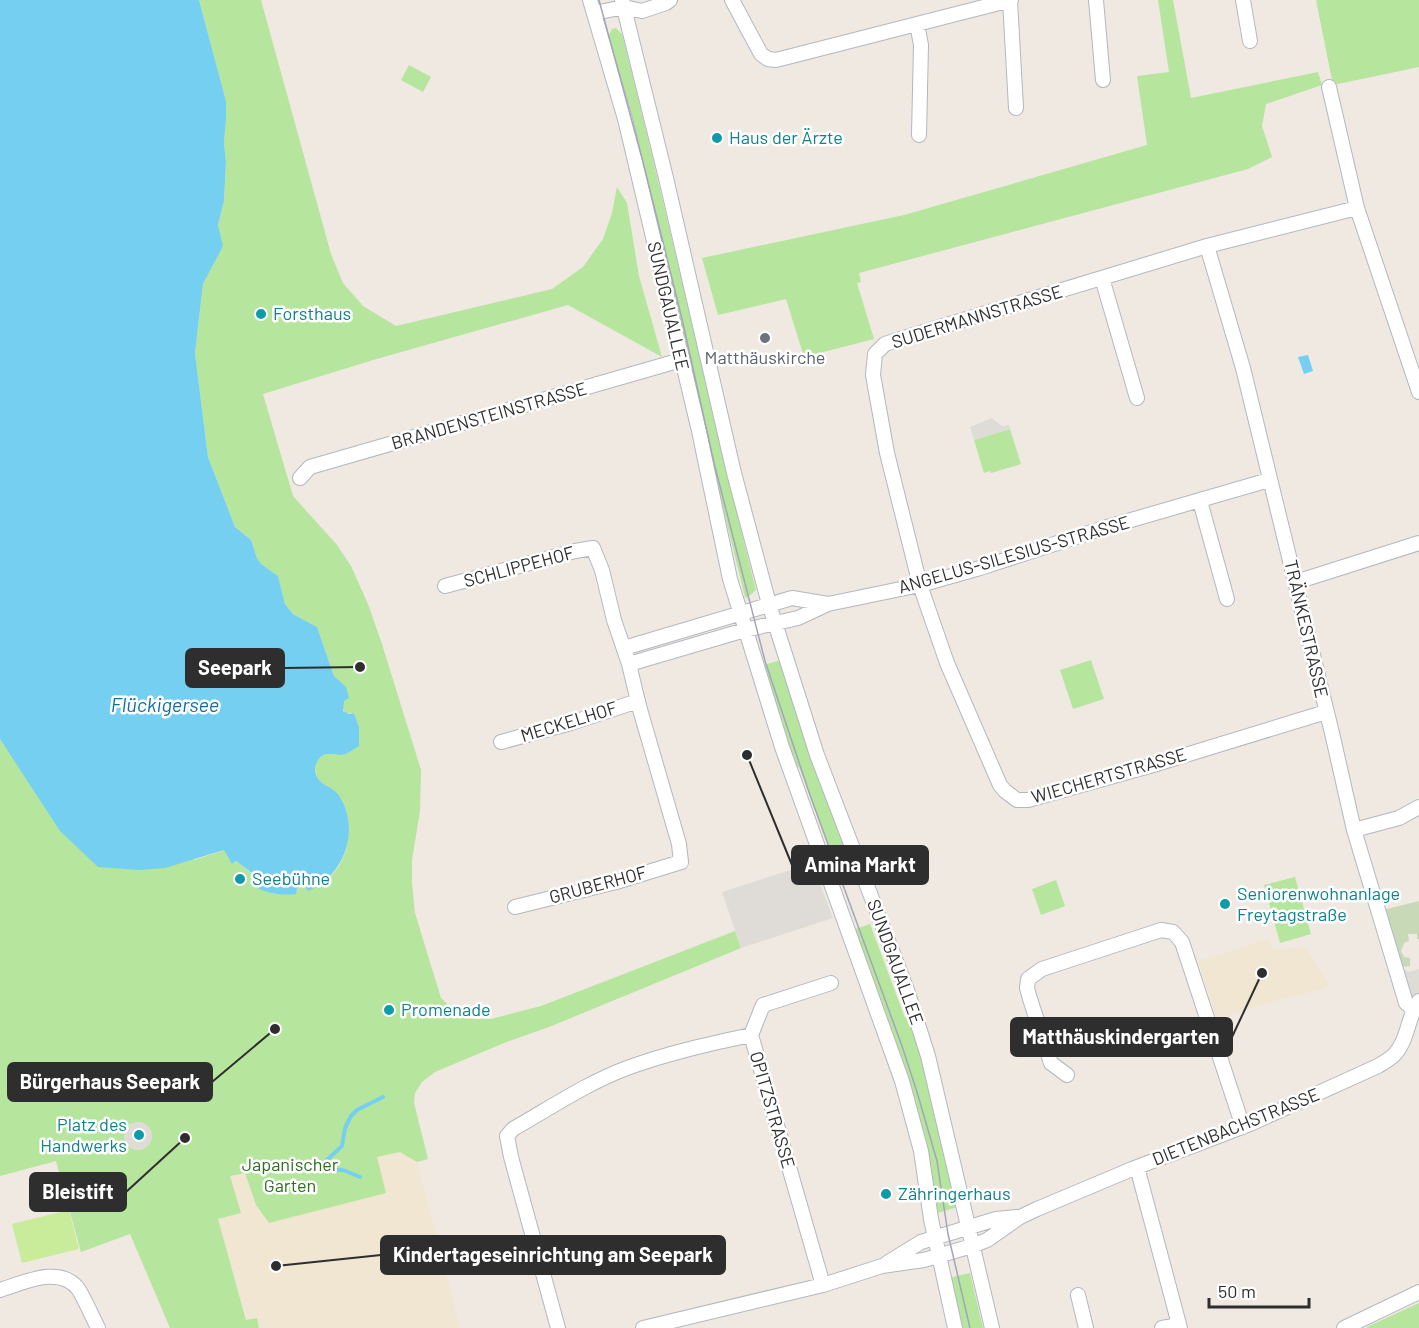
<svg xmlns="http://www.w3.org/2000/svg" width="1419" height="1328" font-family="Barlow,sans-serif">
  <rect width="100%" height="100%" fill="#efe9e1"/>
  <path fill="#f0e6d1" d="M1269,939L1273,950L1306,947L1329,985L1324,989L1278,1000L1217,1019L1198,961Z
    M400,1151L417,1162L460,1328H259L256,1318L247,1320L218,1219L241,1213L230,1176L245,1172L256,1205L386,1193L376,1157Z"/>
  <path fill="#b6e59e" d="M199,0H261L331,254L343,283L363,306L396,326L552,289L583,267L603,239L612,213L617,187L627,203L639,276L662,357L568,305L373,360L263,394L293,496L337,545L351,566L368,604L382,644L421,770L420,811L412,860V883L415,913L441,998L455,1011L472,1019H491L541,1006L735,931L741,948L549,1027L504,1043L435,1072L422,1082L415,1093L414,1103L428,1159L417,1162L400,1152L377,1157L386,1193L269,1223L256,1205L245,1173L230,1176L241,1213L218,1219L246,1320L257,1318L259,1328H170L130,1234L81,1252L56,1161L0,1176V739L20,769L194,860L225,850L232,864L236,861L257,878L253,886L274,894H295L299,887L303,886L307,889C346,881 360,827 339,796C333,788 323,786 317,778L315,767C321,751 327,754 340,755C347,755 353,750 359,746V727L354,713H345L342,707L346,688L334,676L317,627L293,614L285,604L278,576L261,564L257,558L251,540L235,527L208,457L195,353L203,284L222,246L218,225L224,201L226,162L224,142L226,120V101Z
    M1158,0H1173L1191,98L1318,72L1322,85L1266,104L1262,126L1272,157L1248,169L859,273L861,282L857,283L874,339L804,357L786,299L718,315L702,258L904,215L1147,145L1137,76L1169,72Z
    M1316,0H1419V67L1333,85Z
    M616,28L622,34C669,219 709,405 756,590L747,598L745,597L607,39L612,29Z
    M409,65L431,77L423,92L401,80Z
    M1010,429L1021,464L991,473L990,471L984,473L974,440Z
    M781,660L852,864L837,870L799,767L793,769L761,666Z
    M1091,660L1104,699L1073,709L1060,670Z
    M1295,877L1311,934L1280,943L1264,885Z
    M1056,880L1065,906L1041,915L1032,889Z
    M870,924L905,1018L911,1016L958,1207L937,1213L853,930Z
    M970,1273L983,1328H962L948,1278Z
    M1419,1303V1328H1366L1369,1326Z"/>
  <path fill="#c8d9b8" d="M1419,901V939H1417V934H1408L1409,941L1404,943L1401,951L1404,957L1410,958V966L1402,967L1383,910Z"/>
  <path fill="#c9ec9a" d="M69,1210L79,1249L22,1263L12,1224Z"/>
  <path fill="#dfdcd8" d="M992,418L1002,426L1009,425L1010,429L974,440L970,427Z
    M812,863L833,918L741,948L722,892Z
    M1402,967L1408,972L1419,969V1001L1413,1009Z
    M124 1136a14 14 0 1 1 28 0a14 14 0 1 1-28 0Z"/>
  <path fill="#75cff0" d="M0,0H199L226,101V120L224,142L226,162L224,201L218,225L223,246L203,284L195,353L208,457L235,527L251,540L257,558L261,564L278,576L285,604L293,614L317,627L334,676L346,687L349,698L344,701L343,711L349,714L354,713L359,727V746C353,750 347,755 340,755C327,754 321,751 315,767C315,787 331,783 340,797C361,832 343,877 308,891L305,887L301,886L297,889L296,894C279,896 267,893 253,886L257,877L236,861L232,864L224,850L165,868L139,870L98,867L60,831L0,739Z
    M1308,355L1313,371L1304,374L1298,357Z"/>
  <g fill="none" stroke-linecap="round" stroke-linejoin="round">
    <path stroke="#75cff0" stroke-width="4" d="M360,1177L343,1170H316L342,1146L345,1128L351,1116L357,1110L383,1097"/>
    <defs>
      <path id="minor" d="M590,0L625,119L699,431L730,579L782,747L902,1081L921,1151L931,1219L955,1328
        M622,0L666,178L734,473L769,604L817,755L907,990L928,1056L992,1328
        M732,0L761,54L768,59L776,60L1011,0
        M1010,0L1016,108
        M1096,0L1103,80
        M1243,0L1250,41
        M595,13L624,7L642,11L666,3L670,0
        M917,24L921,45L919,135
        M1329,87L1357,208L1419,392
        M1207,246L1243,368L1332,733L1354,830L1406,1003L1413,1009
        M1102,278L1137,398
        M300,478L310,467L681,360
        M1200,501L1227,599
        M1296,582L1419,543
        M445,586L575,551L593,548L602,570L614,620L629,664L639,706L679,844L681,862L616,882L515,907
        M624,648L792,598L828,604
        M629,664L745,630L798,618L828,604L920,585L980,568L1107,527L1269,480
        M1326,712L1153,765L1028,800H1017L1005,791L1000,785L947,663L920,585L887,453L873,375L875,354L885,344L894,341L1207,246L1357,208
        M501,742L571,723L638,701
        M1354,830L1399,818L1419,807
        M1067,1075L1051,1063L1030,999L1027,988L1028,979L1042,969L1161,930L1173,932L1182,942L1243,1127
        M1137,1167L1180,1328
        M887,1263L921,1242L996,1219L1017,1217
        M823,1285L751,1035L763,1005L831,983
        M0,1290C23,1283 61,1264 79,1290C86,1302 92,1316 98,1328
        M1078,1295L1086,1328
        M558,1328L511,1157L507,1136L513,1129C550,1108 587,1083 627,1068C668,1053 709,1044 751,1035
        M643,1328L823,1285L882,1266L924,1260L972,1246L987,1240L1020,1217L1037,1209L1132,1169L1250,1124L1378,1066C1383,1063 1390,1059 1394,1055C1409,1039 1407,1017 1419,1001
        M1162,1328L1179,1325
        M1344,1328L1419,1292"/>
    </defs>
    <use href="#minor" stroke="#b4b7c1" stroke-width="16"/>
    <use href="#minor" stroke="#fff" stroke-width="14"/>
    <path stroke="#a3a6b8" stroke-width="1.5" d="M599,0L643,162L682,319L714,463L765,661L810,795L902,1046L917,1092L937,1161L948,1234L970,1328"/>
  </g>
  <g fill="#0f9aa8" stroke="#fff" stroke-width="2">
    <circle cx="717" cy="138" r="6"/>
    <circle cx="261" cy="314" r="6"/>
    <circle cx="240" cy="879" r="6"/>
    <circle cx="1225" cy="904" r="6"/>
    <circle cx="389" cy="1010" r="6"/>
    <circle cx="139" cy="1135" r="6"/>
    <circle cx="886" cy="1194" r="6"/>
  </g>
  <circle fill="#6b7280" stroke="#fff" stroke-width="2" cx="765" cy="338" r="6"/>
  <g text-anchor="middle" stroke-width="5" stroke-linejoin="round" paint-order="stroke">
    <g font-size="18" fill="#0d838f" stroke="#fff" text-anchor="start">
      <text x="729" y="144">Haus der Ärzte</text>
      <text x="273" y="320">Forsthaus</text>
      <text x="252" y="885">Seebühne</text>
      <text x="1237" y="900">Seniorenwohnanlage<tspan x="1237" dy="21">Freytagstraße</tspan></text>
      <text x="401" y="1016">Promenade</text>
      <text x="127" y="1131" text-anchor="end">Platz des<tspan x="127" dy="21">Handwerks</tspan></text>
      <text x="898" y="1200">Zähringerhaus</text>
    </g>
    <g font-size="18" fill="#2e2e2e" stroke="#fff">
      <text transform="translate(668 306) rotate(77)" y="6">SUNDGAUALLEE</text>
      <text transform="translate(977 317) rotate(-17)" y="6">SUDERMANNSTRASSE</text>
      <text transform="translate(489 416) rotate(-16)" y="6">BRANDENSTEINSTRASSE</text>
      <text transform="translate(1014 555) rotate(-16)" y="6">ANGELUS-SILESIUS-STRASSE</text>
      <text transform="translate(519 567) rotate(-15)" y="6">SCHLIPPEHOF</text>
      <text transform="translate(1306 629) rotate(77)" y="6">TRÄNKESTRASSE</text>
      <text transform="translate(569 722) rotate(-17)" y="6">MECKELHOF</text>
      <text transform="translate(1109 776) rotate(-16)" y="6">WIECHERTSTRASSE</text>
      <text transform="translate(598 885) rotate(-15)" y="6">GRUBERHOF</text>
      <text transform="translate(895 962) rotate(70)" y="6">SUNDGAUALLEE</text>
      <text transform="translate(772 1110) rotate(74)" y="6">OPITZSTRASSE</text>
      <text transform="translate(1236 1127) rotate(-22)" y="6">DIETENBACHSTRASSE</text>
    </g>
    <g font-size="18" fill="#5b616d" stroke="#fff">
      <text x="765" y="364">Matthäuskirche</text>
    </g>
    <g font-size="18" fill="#2c6e1b" stroke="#fff">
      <text x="290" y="1171">Japanischer<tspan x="290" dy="21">Garten</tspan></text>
    </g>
    <g font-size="20" font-style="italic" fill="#0d6fa3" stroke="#fff">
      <text x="165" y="712">Flückigersee</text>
    </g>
  </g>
  <path fill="none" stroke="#2e2e2e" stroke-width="2" d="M360 667L284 668M747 755L792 865M1262 973L1232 1037M275 1029L212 1082M185 1138L126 1192M276 1266L381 1255"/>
  <g fill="#2e2e2e" stroke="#fff" stroke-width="2">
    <circle cx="360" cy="667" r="6"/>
    <circle cx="747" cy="755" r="6"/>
    <circle cx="1262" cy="973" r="6"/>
    <circle cx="275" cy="1029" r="6"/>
    <circle cx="185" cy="1138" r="6"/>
    <circle cx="276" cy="1266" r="6"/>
  </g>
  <g fill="#2e2e2e" stroke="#2e2e2e" stroke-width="2">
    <rect x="186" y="649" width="98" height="38" rx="6"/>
    <rect x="792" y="846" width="136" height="38" rx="6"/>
    <rect x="1011" y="1018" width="221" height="38" rx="6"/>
    <rect x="8" y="1063" width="204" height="38" rx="6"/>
    <rect x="30" y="1173" width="96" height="38" rx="6"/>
    <rect x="381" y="1236" width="344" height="38" rx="6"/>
  </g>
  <g font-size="20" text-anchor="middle" font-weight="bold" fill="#fff">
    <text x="235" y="675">Seepark</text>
    <text x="860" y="872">Amina Markt</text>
    <text x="1121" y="1044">Matthäuskindergarten</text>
    <text x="110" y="1089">Bürgerhaus Seepark</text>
    <text x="78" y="1199">Bleistift</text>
    <text x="553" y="1262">Kindertageseinrichtung am Seepark</text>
  </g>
  <path d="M1209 1298v9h100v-9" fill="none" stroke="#2e2e2e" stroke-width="3"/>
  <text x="1218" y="1298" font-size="18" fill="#2e2e2e" stroke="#ffffff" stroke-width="4.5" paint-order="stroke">50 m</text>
</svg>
